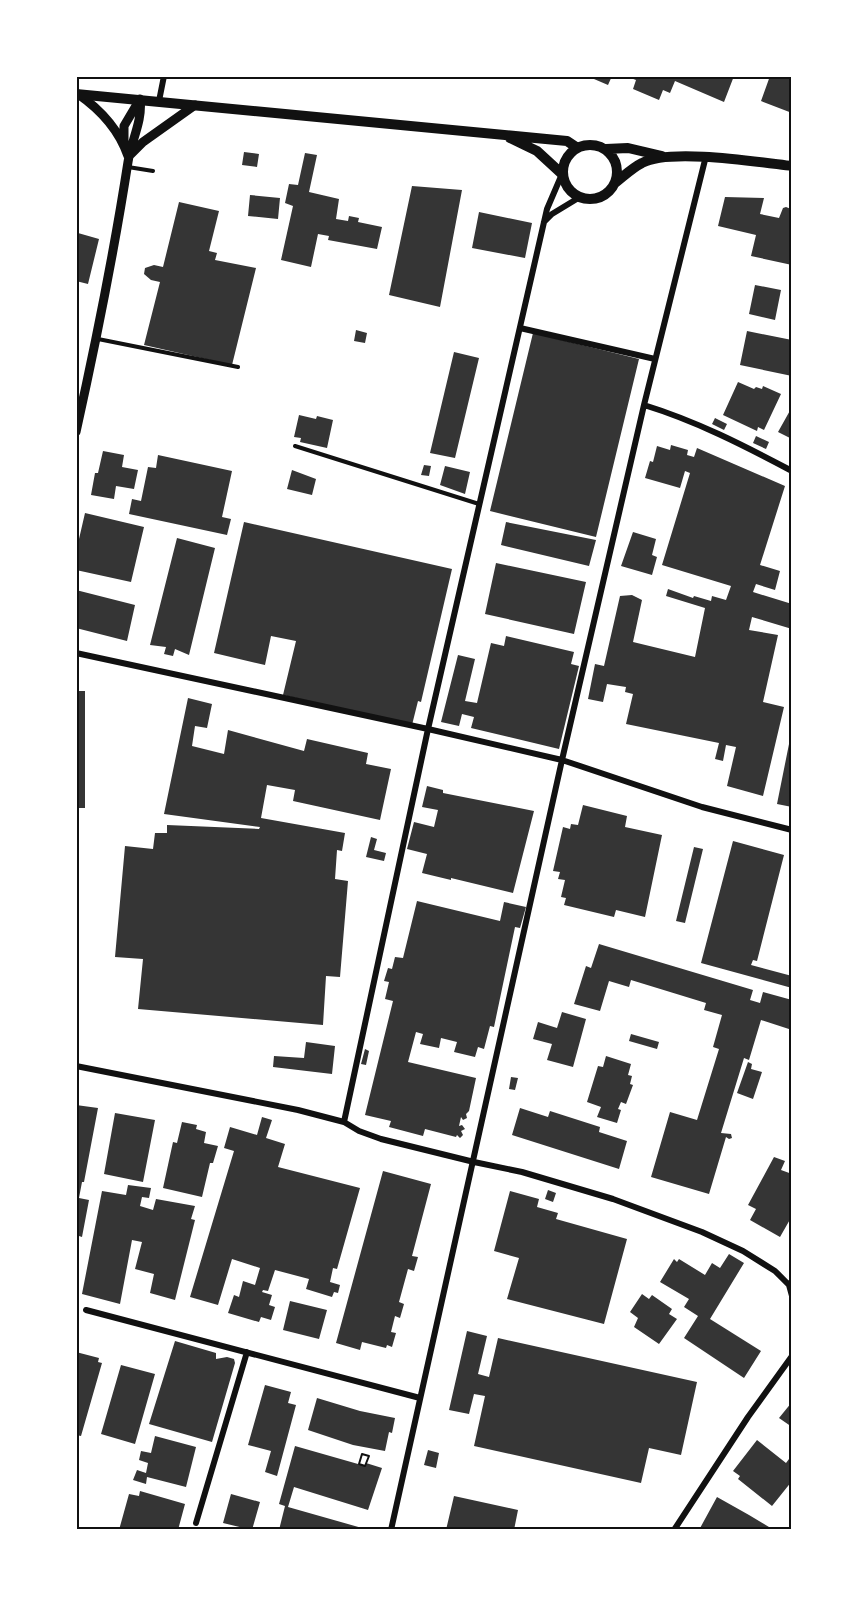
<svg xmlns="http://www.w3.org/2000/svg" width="868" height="1606" font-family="Karla,sans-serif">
  <rect width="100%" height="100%" fill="#fff"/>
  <path fill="#353535" d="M587,76H612L608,85Z
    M734,76L724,102L675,81L670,93L663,90L659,100L633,89L636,80L628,77Z
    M770,76H792V113L761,101Z
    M244,152L259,154L257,167L242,165Z
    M305,153L317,155L309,192L339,199L336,219L348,221L349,216L359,218L358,222L382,227L377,249L328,240L329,236L318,234L311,267L281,260L293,206L285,203L289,184L298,185Z
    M412,186L462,190L440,307L389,295Z
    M250,195L280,198L278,219L248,216Z
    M725,197L764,198L760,214L779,218L783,208L786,207L791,209L792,265L751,256L756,235L718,226Z
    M179,202L219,211L209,251L217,253L215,260L256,268L232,365L144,345L160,282L151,280L144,274L145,268L154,265L163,267Z
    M479,212L532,223L525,258L472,248Z
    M78,233L99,239L88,284L76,281Z
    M755,285L781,290L775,320L749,314Z
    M356,330L367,333L365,343L354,341Z
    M747,331L792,340V376L740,365Z
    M533,333L639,359L596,537L490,511Z
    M454,352L479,358L455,458L430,453Z
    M738,382L754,389L756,387L762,389L763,386L781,394L764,430L758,427L757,431L723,415Z
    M792,407V439L778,432Z
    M299,415L316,419L317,416L333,420L327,448L300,442L301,438L294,437Z
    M715,418L727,424L724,430L712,424Z
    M756,436L769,442L766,449L753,443Z
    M671,445L688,450L687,455L694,457L697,448L785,486L760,565L780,571L775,590L756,584L753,592L792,604V629L752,617L749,630L778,635L763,702L784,707L763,796L727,786L736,747L726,745L723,761L715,759L719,743L626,724L633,694L625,692L626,687L607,684L603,702L588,699L595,664L604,666L620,596L632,595L642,600L633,642L695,657L705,608L666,596L668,589L693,598L694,596L711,601L712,596L726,600L731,586L662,565L690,473L685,471L680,488L645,478L650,461L653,462L657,446L670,450Z
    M103,451L124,455L122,467L138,470L134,489L116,486L114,499L91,495L95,473H98Z
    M158,455L232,471L222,517L231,519L227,535L129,514L132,499L141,501L148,467L156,468Z
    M424,465L431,466L429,476L421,475Z
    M445,466L470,472L465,494L440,485Z
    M292,470L316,479L312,495L287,489Z
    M85,513L144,527L131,582L76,570V552Z
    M244,522L452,569L421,702L418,701L412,725L283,695L296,641L271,636L265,665L214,653Z
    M506,522L596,540L589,566L501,545Z
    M633,532L656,539L652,555L657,557L652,575L621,566Z
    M177,538L215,548L189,655L175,649L173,656L164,654L166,647L150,645Z
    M496,563L586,582L574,634L485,614Z
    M76,590L135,605L127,641L76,628Z
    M506,636L574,652L571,664L579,666L559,749L471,728L474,717L462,714L459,726L441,722L458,655L475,659L465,701L477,703L491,643L504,646Z
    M76,691H85V808H76Z
    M188,698L212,704L207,728L195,726L192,746L224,754L228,730L304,751L307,739L368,753L366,764L391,769L380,820L293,801L295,790L267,785L261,818L345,833L342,851L337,850L335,879L348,881L340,977L326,976L323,1025L138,1009L143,959L115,957L125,846L153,849L155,833H167V825L259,829L260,827L164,814Z
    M790,739H792V807L777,804Z
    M427,786L443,790V793L534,811L513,893L451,878V880L422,873L427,854L407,849L414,822L434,827L438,810L422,807Z
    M583,805L627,816L625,827L662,835L645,917L616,910L614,917L564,905L566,898L561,897L565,880L558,879L560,872L553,871L563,827L570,829L571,824L578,825Z
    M371,837L377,839L374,850L386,853L384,861L366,857Z
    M733,841L784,855L757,961L753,960L751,965L792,976V988L701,963Z
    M694,847L703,849L685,923L676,921Z
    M417,901L500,921L504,902L526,907L520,928L515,927L494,1027L490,1026L484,1049L478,1047L475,1057L454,1052L457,1042L441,1038L439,1048L420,1044L423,1034L416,1032L408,1062L476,1078L469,1111L466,1114L467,1118L463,1120L461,1117L459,1126L462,1125L465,1129L461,1131L463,1135L460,1138L457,1135L456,1137L425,1129L423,1136L389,1127L391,1121L365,1115L393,1001L385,999L389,982L384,981L388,968L392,969L395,957L403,958Z
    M599,944L753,990L750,1000L760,1003L763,992L792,1000V1030L761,1020L749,1060L744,1058L721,1133L731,1134L732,1138L729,1139L726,1137L709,1194L651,1177L670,1112L697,1120L719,1049L713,1047L722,1015L704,1010L706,1003L631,980L629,987L609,981L600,1011L574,1004L586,966L591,968Z
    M562,1012L586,1019L573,1067L547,1060L552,1044L533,1039L538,1022L557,1028Z
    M631,1034L659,1042L657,1049L629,1041Z
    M306,1042L335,1046L332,1074L273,1067L274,1056L304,1058Z
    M365,1049L369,1051L366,1065L361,1064Z
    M606,1056L631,1064L628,1075L632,1076L630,1084L633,1085L626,1104L621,1102L618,1109L621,1110L617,1123L597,1117L601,1107L587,1102L598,1066L603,1067Z
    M748,1062L752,1064L751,1069L762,1072L753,1099L737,1093Z
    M511,1077L518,1078L515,1090L509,1089Z
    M76,1105L98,1108L84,1182H82L79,1198L89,1200L82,1237L76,1235Z
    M520,1108L548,1117L550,1111L600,1127L599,1132L627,1141L619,1169L512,1135Z
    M115,1113L155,1120L143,1182L104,1174Z
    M262,1117L272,1120L266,1138L285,1144L278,1167L360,1188L337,1269L333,1268L330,1282L340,1285L338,1293L334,1292L332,1297L306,1289L309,1279L275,1270L268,1291L263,1290L262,1292L272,1295L269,1305L275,1307L271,1320L261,1317L259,1322L228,1313L234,1295L239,1297L243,1281L255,1285L260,1268L232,1259L218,1305L190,1297L234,1151L224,1148L230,1127L257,1135Z
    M182,1122L197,1125L196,1129L206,1132L204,1143L218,1146L213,1163H210L202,1197L163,1188L173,1142L177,1143Z
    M774,1157L785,1161L781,1170L792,1174V1216L780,1237L750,1220L756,1209L748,1205Z
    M383,1171L431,1184L412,1256L418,1257L414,1271L408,1269L399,1302L404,1304L400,1318L395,1316L391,1332L396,1333L392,1347L387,1345L386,1348L362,1342L360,1350L336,1343Z
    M128,1185L151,1188L149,1198L142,1197L140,1206L153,1210L156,1199L195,1206L191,1219L195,1220L175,1300L150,1293L154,1274L135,1269L142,1242L132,1240L120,1304L82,1294L102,1191L126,1195Z
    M548,1190L556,1193L553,1202L545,1199Z
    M510,1191L539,1199L537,1207L558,1213L556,1219L627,1239L604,1324L507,1299L519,1258L494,1251Z
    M729,1254L744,1263L710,1319L761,1351L744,1378L684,1338L698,1316L684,1307L689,1299L660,1282L674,1259L677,1262L679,1259L705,1275L712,1263L720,1268Z
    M642,1294L649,1299L652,1295L672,1309L669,1314L677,1319L659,1344L634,1327L638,1318L630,1312Z
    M290,1301L327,1310L319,1339L283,1330Z
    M467,1331L487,1336L478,1374L489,1377L498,1338L697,1382L681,1455L649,1448L641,1483L474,1446L485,1396L474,1394L469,1414L449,1410Z
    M175,1341L216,1353V1359L227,1357L234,1359L235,1363L212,1442L149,1424Z
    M76,1352L99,1358L98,1362L102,1363L81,1436L76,1435Z
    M121,1365L155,1374L135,1444L101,1434Z
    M265,1385L291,1392L288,1403L296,1405L277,1476L265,1472L271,1451L248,1445Z
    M317,1398L360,1411L395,1418L392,1433L389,1432L385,1451L353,1445L308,1430Z
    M792,1402V1427L779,1418Z
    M155,1436L196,1447L186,1487L147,1477L146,1484L133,1480L137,1470L146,1473L148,1463L139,1460L141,1451L151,1453Z
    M757,1440L786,1463L789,1459L792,1461V1481L772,1506L738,1479L740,1476L733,1471Z
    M295,1446L365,1466L366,1463L382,1468L368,1510L294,1487L288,1507L369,1530H279L285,1506L279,1504Z
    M428,1450L439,1453L436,1468L424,1465Z
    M140,1491L185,1504L178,1530H119L129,1494L139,1496Z
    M231,1494L260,1502L252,1530L223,1523Z
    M454,1496L518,1510L514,1530H446Z
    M717,1497L749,1515L774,1530H699Z"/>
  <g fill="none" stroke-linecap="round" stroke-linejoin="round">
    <path stroke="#111" stroke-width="2" d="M362,1454L369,1456L365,1466L359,1464Z"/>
    <path stroke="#111" stroke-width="4" d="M128,167L153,171
      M98,339L238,367
      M295,446L479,504"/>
    <path stroke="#111" stroke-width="6" d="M159,101L164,76
      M544,222L552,214L580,197
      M520,328L655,359
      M644,405C696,421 743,445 792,471
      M76,653L428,729L562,760L702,807L792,830
      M76,1066L298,1110L344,1122L359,1131L381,1139L474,1162L522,1172L613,1199L702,1232L743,1251L775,1271L789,1285
      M344,1122L428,729L547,209L562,174
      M792,1281L789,1285L792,1296
      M86,1310L420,1398
      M196,1523L247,1352
      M391,1530L562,760L644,405L706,156
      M674,1530L748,1417L792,1356"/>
    <path stroke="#111" stroke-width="9" d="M78,94C101,110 119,130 128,156
      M124,143V126L140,99
      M130,155L143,142L195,105
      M76,432C96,342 114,252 128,162C131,141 143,121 140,99"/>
    <path stroke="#111" stroke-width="10" d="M76,94L567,141L576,147
      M510,138L537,151L562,174
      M563 172a27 27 0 1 1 54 0a27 27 0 1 1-54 0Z
      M606,149L628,148L662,156
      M615,183C624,176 632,168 642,163C669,148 758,162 792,166"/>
  </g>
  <rect width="868" height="1606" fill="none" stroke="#ffffff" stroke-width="156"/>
  <rect x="78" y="78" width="712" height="1450" fill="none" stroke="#111" stroke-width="2"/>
</svg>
